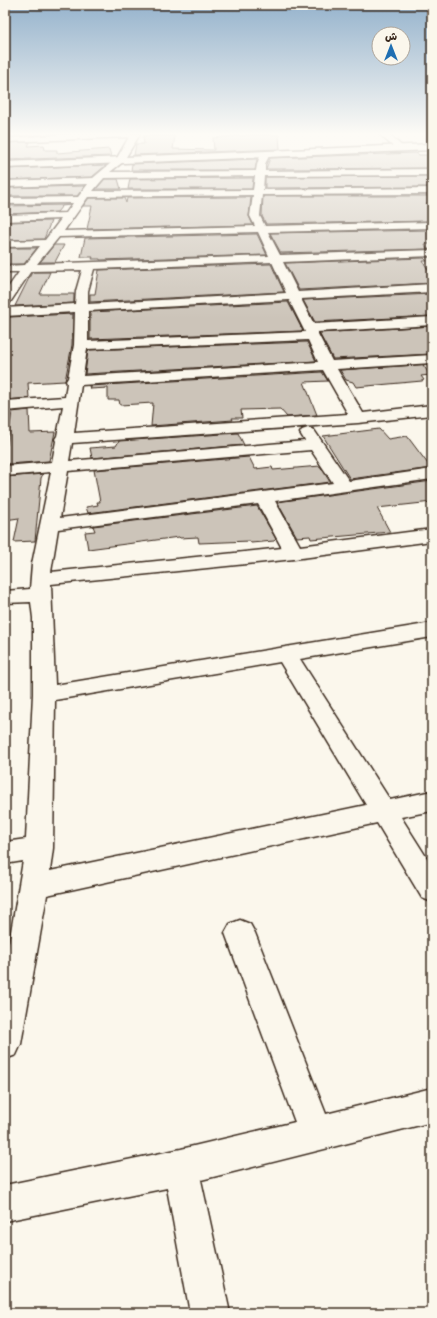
<svg xmlns="http://www.w3.org/2000/svg" width="437" height="1318" font-family="Mali,'Playpen Sans Arabic',sans-serif">
  <rect width="100%" height="100%" fill="#fbf7ec"/>
  <filter id="ink" filterUnits="userSpaceOnUse"><feTurbulence type="fractalNoise" baseFrequency=".025" numOctaves="2"/><feDisplacementMap in="SourceGraphic" scale="8" xChannelSelector="R" yChannelSelector="G"/><feConvolveMatrix kernelMatrix="1 2 1 2 8 2 1 2 1" color-interpolation-filters="sRGB"/></filter>
  <g filter="url(#ink)">
    <path fill="#ccc4b9" stroke="#3b2a1e" d="M252,135H279L280,149L134,155L136,144H144L143,136H175L173,149L214,150L213,138Z
      M30,142L28,146L44,145L45,150H57V153L109,149L111,156L5,160V143Z
      M416,153L419,155H432V168L266,169L270,158Z
      M257,159L255,170H131L132,164Z
      M106,165L92,177L5,180V169Z
      M432,176V187L265,188V177Z
      M253,178L252,189H128L130,179Z
      M105,179H118L121,189H96Z
      M85,186L77,196H5V188Z
      M263,196H432V203H426L432,213V221L266,224L262,216Z
      M251,197L249,216L253,225L87,229L92,206H83L89,198H124L126,203L127,198Z
      M5,205V206L70,205L62,206L57,212L5,214Z
      M51,221L44,239L5,240V222Z
      M432,230V244H425L427,249L281,253L270,233Z
      M257,234L267,255L100,260V259H92L93,257H81L85,238Z
      M54,245H64L55,262H40Z
      M5,248H37L24,264H5Z
      M424,258L427,261H423L432,277V283L299,290L285,263Z
      M271,264L284,292L90,302V294H95L99,270Z
      M32,272H50L40,294H74V303L15,306Z
      M432,294V316L315,322L303,300Z
      M288,302L303,331L90,339V312Z
      M73,314L72,345L65,381L28,383L29,398L5,400V325L9,317Z
      M432,326V354L333,359L319,333Z
      M307,342L316,361L85,374L88,350Z
      M432,364L423,365L430,375L421,376L424,380L422,381L356,387L353,382L346,380L340,370Z
      M322,372L328,381L304,382L317,415L287,417L280,409L241,410L242,418H232L233,420L151,426L153,403L120,405L119,400H108V388L90,389L89,386Z
      M29,410L30,433L55,432L49,461L8,464V463H5V445H7L12,412Z
      M379,429L388,439L407,436L431,468L350,479L323,436Z
      M238,433L244,445L92,458L90,448L116,446L119,441Z
      M249,457L255,469L272,467L273,470L320,466L330,482L88,513L86,507L98,505L97,502H100L94,470Z
      M43,474L41,478L35,541L14,542L19,518L5,520L6,477Z
      M432,481V502L377,508L390,532L311,539L310,536L297,537L277,502Z
      M257,506L276,539L274,541L251,543L250,541L199,543L198,537L180,538L179,537L88,549L85,532L95,531L93,526Z"/>
    <g fill="none" stroke-linecap="round" stroke-linejoin="round">
      <defs>
        <path id="minor" d="M73,134H140L123,162L110,172L256,171C257,164 259,154 266,151L270,154L265,164V171L432,169V175L264,176L263,190L432,188V194L262,195L260,216L265,226L432,222V228L268,232L280,255L432,250V256L283,262L298,292L432,284V292L301,299L314,324L432,317V325L317,332L332,361L432,355V363L337,369L363,413L432,405V415L358,423L72,443L69,461L305,441L300,433L302,430L308,428L314,430L349,481L432,469V479L275,501L300,546L432,529V541L294,559L51,584L55,685L432,623V637L300,659L390,800L432,791V811L401,817L432,866V902L422,898L377,823L47,895L21,1044L16,1055L5,1059V967L23,861L5,864V842L26,839L33,694V618L31,602L5,603V591L30,589L32,564L51,472L5,476V466L52,462L56,441L55,439L57,436L63,406L5,411V401L65,397L67,383L66,381L68,378L74,345L75,312L5,316V308L75,304L76,291L82,270L31,271L9,304L5,305V292L19,272H5V266L25,265L40,246L5,247V241L45,240L61,219L5,221V215L66,213L73,203L5,204V198L78,197L88,184L5,187V181L93,178L117,158L129,137L5,142V138ZM255,176L253,190L93,191L104,178ZM253,195L250,216L255,226L64,231L88,197ZM258,232L269,256L37,264L59,237ZM272,262L286,293L88,304V291L94,269ZM289,300L305,332L88,341V311ZM308,340L318,362L83,376L87,349ZM323,370L348,414L74,433L81,385ZM311,450L333,483L60,518L68,471ZM258,504L282,548L51,572L58,529ZM280,662L366,805L50,871L53,848L55,700Z
          M379,134H388L404,148L400,151L397,150Z
          M240,920L250,924L255,933L326,1114L432,1088V1122L201,1180L230,1313H190L167,1188L5,1221V1185L181,1149L295,1122L225,933L230,924Z"/>
        <path id="tertiary" d="M432,144V150L5,168V162Z"/>
      </defs>
      <use href="#minor" stroke="#3b2a1e" stroke-width="3"/>
      <use href="#tertiary" stroke="#3b2a1e" stroke-width="3"/>
      <use href="#minor" fill="#fbf7ec" fill-rule="evenodd"/>
      <use href="#tertiary" fill="#fbf7ec" fill-rule="evenodd"/>
    </g>
  </g>
  <linearGradient id="sky" x2="0" y2="1"><stop stop-color="#94b2cc"/><stop offset="0.42" stop-color="#fdfbf6"/><stop offset="1" stop-color="#fdfbf6" stop-opacity="0"/></linearGradient>
  <rect width="437" height="319" fill="url(#sky)"/>
  <rect width="437" height="1318" fill="none" stroke="#fbf7ec" stroke-width="20"/>
  <rect x="10" y="10" width="417" height="1298" fill="none" stroke="#3b2a1e" stroke-width="1.5" filter="url(#ink)"/>
  <g transform="translate(391 46)"><circle r="19" fill="#fbf7ec" stroke="#aea59a"/>
  <path d="M0-3L7 15L0 10L-7 15Z" fill="#1f6fb2"/>
  <text y="-6" font-size="11" font-weight="bold" text-anchor="middle" fill="#3b2a1e">ش</text>
  </g>
</svg>
